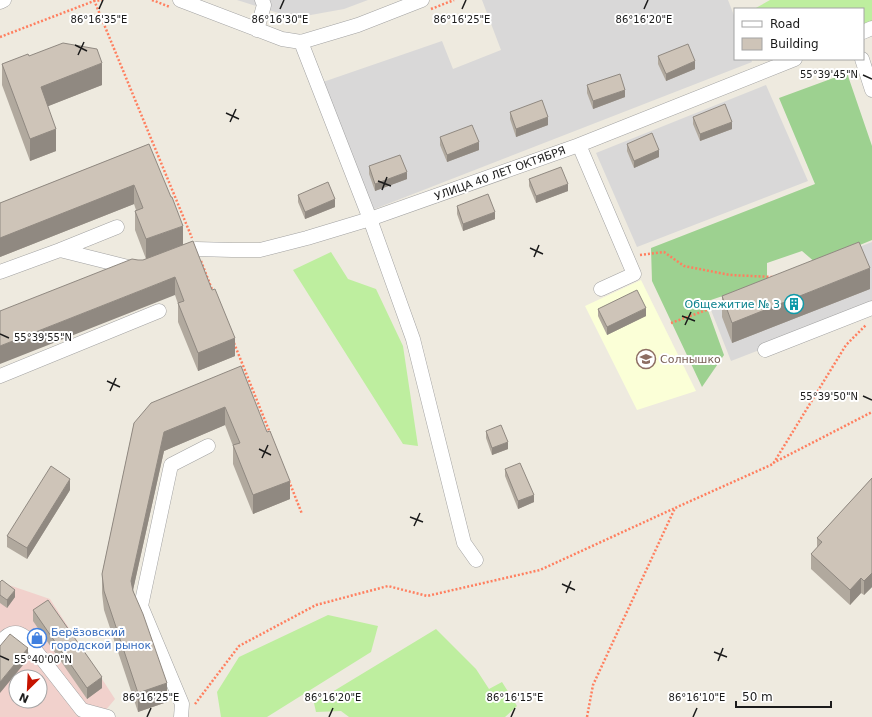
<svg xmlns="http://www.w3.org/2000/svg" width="872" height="717" font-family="'DejaVu Sans',sans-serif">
  <rect width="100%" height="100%" fill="#eeeadf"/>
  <path fill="#d9d8d8" d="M237,0H368L344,9L294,18Z
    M482,0H728L735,18V59H751L752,62L372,210L323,82L442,41L453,69L501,50Z
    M766,85L808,181L637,247L596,153Z
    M872,242V306L731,361L709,305Z"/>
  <path fill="#f1d1cc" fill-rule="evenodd" d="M0,582L50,599L115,699L100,717H0ZM16,677H40V701H16Z"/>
  <path fill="#fbffd7" d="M641,280L696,391L637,410L585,306Z"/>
  <path fill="#beee9f" d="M770,0H872V21L863,25V9H754Z
    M331,252L348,279L376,289L403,346L418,446L403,444L293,270Z
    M328,615L378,626L371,652L267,717H221L217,692L239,657Z
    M436,629L476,669L489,689L502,682L517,706L505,717H349L341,711L316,712L314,703Z"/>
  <path fill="#9dd190" d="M847,73L872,146V240L816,263L802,251L767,263V281L705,302L724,355L702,387L652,281L651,248L815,184L779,98Z"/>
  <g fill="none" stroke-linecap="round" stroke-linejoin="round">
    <defs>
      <path id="minor" d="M180,0L282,39L301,42L358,25L422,0
        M0,2L4,0
        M257,30L264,5L262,0
        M863,32L872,28
        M301,42L370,219L413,339L464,543L476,560
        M862,59L872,90
        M579,145L634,274L601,289
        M60,250L136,269
        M178,255L196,249L232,250H260L307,238L370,219L579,145L795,59
        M0,272L60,250L117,227
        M765,350L872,308
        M0,376L159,311
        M0,643C7,634 15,629 25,637L82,710L108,717
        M181,717L182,704L141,606L171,465L208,446"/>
    </defs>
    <use href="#minor" stroke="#a2a2a2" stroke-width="15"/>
    <path stroke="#ff7f5f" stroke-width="2.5" stroke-dasharray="2 2" stroke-linecap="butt" d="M94,0L192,238
      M152,0L170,7
      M431,9L454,0
      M0,37L94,1L103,0
      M640,255L664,252L684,266L730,275L773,277
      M201,261L213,292
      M671,323L723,304
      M234,343L270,433
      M773,463L872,412
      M289,481L302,514
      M195,704L239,646L316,605L388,586L427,596L540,570L675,508
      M587,717L593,685L675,508L773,464L846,345L866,325"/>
    <use href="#minor" stroke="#fff" stroke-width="14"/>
  </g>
  <path fill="#b1a99e" d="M29,56L102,85L48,106L56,151L30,161L2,85V64Z
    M658,56L695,69L666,81L658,64Z
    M587,85L625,97L593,109L587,93Z
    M510,112L548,125L516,137L510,119Z
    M693,117L732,129L700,141L693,124Z
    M440,137L479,150L447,162L440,145Z
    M149,144L146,259L135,230V211L136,210L134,204L0,257V203Z
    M627,144L659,157L634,168L627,151Z
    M369,166L407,179L375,191L369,174Z
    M529,179L568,191L536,203L529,186Z
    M298,195L335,207L305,219L298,202Z
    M457,206L495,219L463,231L457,214Z
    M193,241L235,356L198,371L178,322V304L175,295L138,260H143Z
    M870,289L732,343L722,317V296Z
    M598,309L646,316L607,335L598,316Z
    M241,366L290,499L253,514L233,464V446L225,425L164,451L133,590L167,702L138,712L104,610L102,593V574L134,423Z
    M486,431L508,449L492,455L486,438Z
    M505,469L534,502L518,509L505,476Z
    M872,478V587L864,595L861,593L850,605L811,569V554L817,548V538Z
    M70,490L27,559L7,547V536Z
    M0,582L15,597L7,608L0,603Z
    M33,610L102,688L87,699L33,621Z"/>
  <path fill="#908981" d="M695,61V69L666,81V74Z
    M102,63V85L41,109V87Z
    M625,90V97L593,109V101Z
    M548,117V125L516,137V129Z
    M732,122V129L700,141V134Z
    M56,129V151L30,161V139Z
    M479,142V150L447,162V155Z
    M659,150V157L634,168V161Z
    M407,172V179L375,191V184Z
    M568,184V191L536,203V196Z
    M134,185V204L0,257V238Z
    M335,199V207L305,219V212Z
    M495,212V219L463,231V224Z
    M183,226V245L146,259V239Z
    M870,268V289L732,343V323Z
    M175,277V295L0,364V346Z
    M646,308V316L607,335V327Z
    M235,338V356L198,371V353Z
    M225,407V425L164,451L131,599V581L164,432Z
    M508,442V449L492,455V448Z
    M70,479V490L27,559V548Z
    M290,481V499L253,514V495Z
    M534,495V502L518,509V501Z
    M872,573V587L864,595V581Z
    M861,578V593L850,605V590Z
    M15,590V597L7,608V600Z
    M28,648V659L0,693V682Z
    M102,677V688L87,699V688Z
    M167,683V702L138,712V693Z"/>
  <path fill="#cec4b8" stroke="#908981" d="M63,43L97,49L102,63L41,87L56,129L30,139L2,64L28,54L29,56Z
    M688,44L695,61L666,74L658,56Z
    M620,74L625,90L593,101L587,85Z
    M542,100L548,117L516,129L510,112Z
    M725,104L732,122L700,134L693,117Z
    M472,125L479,142L447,155L440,137Z
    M652,133L659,150L634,161L627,144Z
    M149,144L171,197H172L183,226L146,239L135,211L143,208L134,185L0,238V203Z
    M400,155L407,172L375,184L369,166Z
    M561,167L568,184L536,196L529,179Z
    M328,182L335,199L305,212L298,195Z
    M488,194L495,212L463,224L457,206Z
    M193,241L212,290L215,289L235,338L198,353L178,303L184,301L175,277L0,346V311L132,259L138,260H143Z
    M859,242L870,268L732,323L722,296Z
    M637,290L646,308L607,327L598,309Z
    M241,366L267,432L270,431L290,481L253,495L233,445L240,443L225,407L164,432L131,581L133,591L143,614L167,683L138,693L104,591L102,574L134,423L151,403Z
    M501,425L508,442L492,448L486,431Z
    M520,463L534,495L518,501L505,469Z
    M51,466L70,479L27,548L7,536Z
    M872,478V573L864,581L861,578L850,590L811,554L822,542L817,538Z
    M2,580L15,590L7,600L0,595V582Z
    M48,600L102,677L87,688L33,610Z
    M10,634L28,648L0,682V646Z"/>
  <path fill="none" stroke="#1b1b1b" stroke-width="1.5" d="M99,9L103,0M280,9L284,0M462,9L466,0M644,9L648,0M75,45L87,51M78,55L84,42M863,75L872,79M226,113L239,119M230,122L236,109M378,181L391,186M382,190L387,177M530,248L543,254M534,257L539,245M682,316L695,321M685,325L691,312M0,334L9,338M107,381L120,387M110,391L116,378M863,396L872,400M259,449L271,455M262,458L268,445M410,517L423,522M414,526L420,513M562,584L575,590M566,593L571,581M714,652L727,657M0,656L9,660M718,661L723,648M147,717L151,708M329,717L333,708M511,717L515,708M693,717L697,708"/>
  <defs>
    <symbol id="building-ring" viewBox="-11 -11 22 22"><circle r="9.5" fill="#fff" stroke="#0f9aa8" stroke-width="1.5"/><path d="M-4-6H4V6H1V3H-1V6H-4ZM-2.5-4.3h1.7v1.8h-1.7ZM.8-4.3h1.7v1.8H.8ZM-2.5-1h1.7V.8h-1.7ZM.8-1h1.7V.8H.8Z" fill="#0f9aa8"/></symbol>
    <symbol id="school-ring" viewBox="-11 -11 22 22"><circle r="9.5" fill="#fff" stroke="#8d6e63" stroke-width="1.5"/><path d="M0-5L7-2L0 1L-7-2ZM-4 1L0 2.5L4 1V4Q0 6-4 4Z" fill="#8d6e63"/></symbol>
    <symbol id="shop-ring" viewBox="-11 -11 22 22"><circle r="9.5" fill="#fff" stroke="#3f7fe0" stroke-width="1.5"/><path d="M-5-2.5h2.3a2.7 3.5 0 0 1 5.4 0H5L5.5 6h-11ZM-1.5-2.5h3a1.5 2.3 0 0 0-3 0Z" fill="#3f7fe0"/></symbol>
  </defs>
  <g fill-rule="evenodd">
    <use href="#building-ring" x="783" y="293" width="22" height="22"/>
    <use href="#school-ring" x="635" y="348" width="22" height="22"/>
    <use href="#shop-ring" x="26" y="627" width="22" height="22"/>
  </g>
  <g text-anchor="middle" stroke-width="4" stroke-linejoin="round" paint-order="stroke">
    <g font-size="11" fill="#1b1b1b" stroke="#fff">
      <text transform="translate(500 173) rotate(-20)" y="4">УЛИЦА 40 ЛЕТ ОКТЯБРЯ</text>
    </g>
    <g font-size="11" fill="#0d838f" stroke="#fff" text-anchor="end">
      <text x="780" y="308">Общежитие № 3</text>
    </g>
    <g font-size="11" fill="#785e54" stroke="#fff" text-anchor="start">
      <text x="660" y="363">Солнышко</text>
    </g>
    <g font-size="11" fill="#366cbe" stroke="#fff" text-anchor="start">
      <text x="51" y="636">Берёзовский<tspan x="51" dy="13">городской рынок</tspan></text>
    </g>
  </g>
  <g font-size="10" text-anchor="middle" fill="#1b1b1b" stroke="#fff" stroke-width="4" stroke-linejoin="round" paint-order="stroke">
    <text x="99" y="23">86°16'35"E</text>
    <text x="280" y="23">86°16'30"E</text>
    <text x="462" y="23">86°16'25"E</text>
    <text x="644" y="23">86°16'20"E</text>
    <text x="829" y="78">55°39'45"N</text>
    <text x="43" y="341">55°39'55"N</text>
    <text x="829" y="400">55°39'50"N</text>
    <text x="43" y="663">55°40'00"N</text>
    <text x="151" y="701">86°16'25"E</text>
    <text x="333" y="701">86°16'20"E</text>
    <text x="515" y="701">86°16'15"E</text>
    <text x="697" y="701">86°16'10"E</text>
  </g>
  <rect x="734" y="8" width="130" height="52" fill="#ffffff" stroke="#a4a4a4"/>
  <rect x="742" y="21" width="20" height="6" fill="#ffffff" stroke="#a4a4a4"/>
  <text x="770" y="28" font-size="12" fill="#1b1b1b">Road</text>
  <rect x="742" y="38" width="20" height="12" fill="#cec4b8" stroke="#a4a4a4"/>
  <text x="770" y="48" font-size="12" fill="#1b1b1b">Building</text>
  <g transform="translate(28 689) rotate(204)"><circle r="19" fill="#ffffff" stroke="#a4a4a4"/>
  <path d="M0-3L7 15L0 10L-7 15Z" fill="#c61300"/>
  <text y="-6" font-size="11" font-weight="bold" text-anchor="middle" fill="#1b1b1b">N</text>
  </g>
  <path d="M736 701v6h95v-6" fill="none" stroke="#1b1b1b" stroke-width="2"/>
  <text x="742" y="701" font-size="12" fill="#1b1b1b" stroke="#ffffff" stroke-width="3" paint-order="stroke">50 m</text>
</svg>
